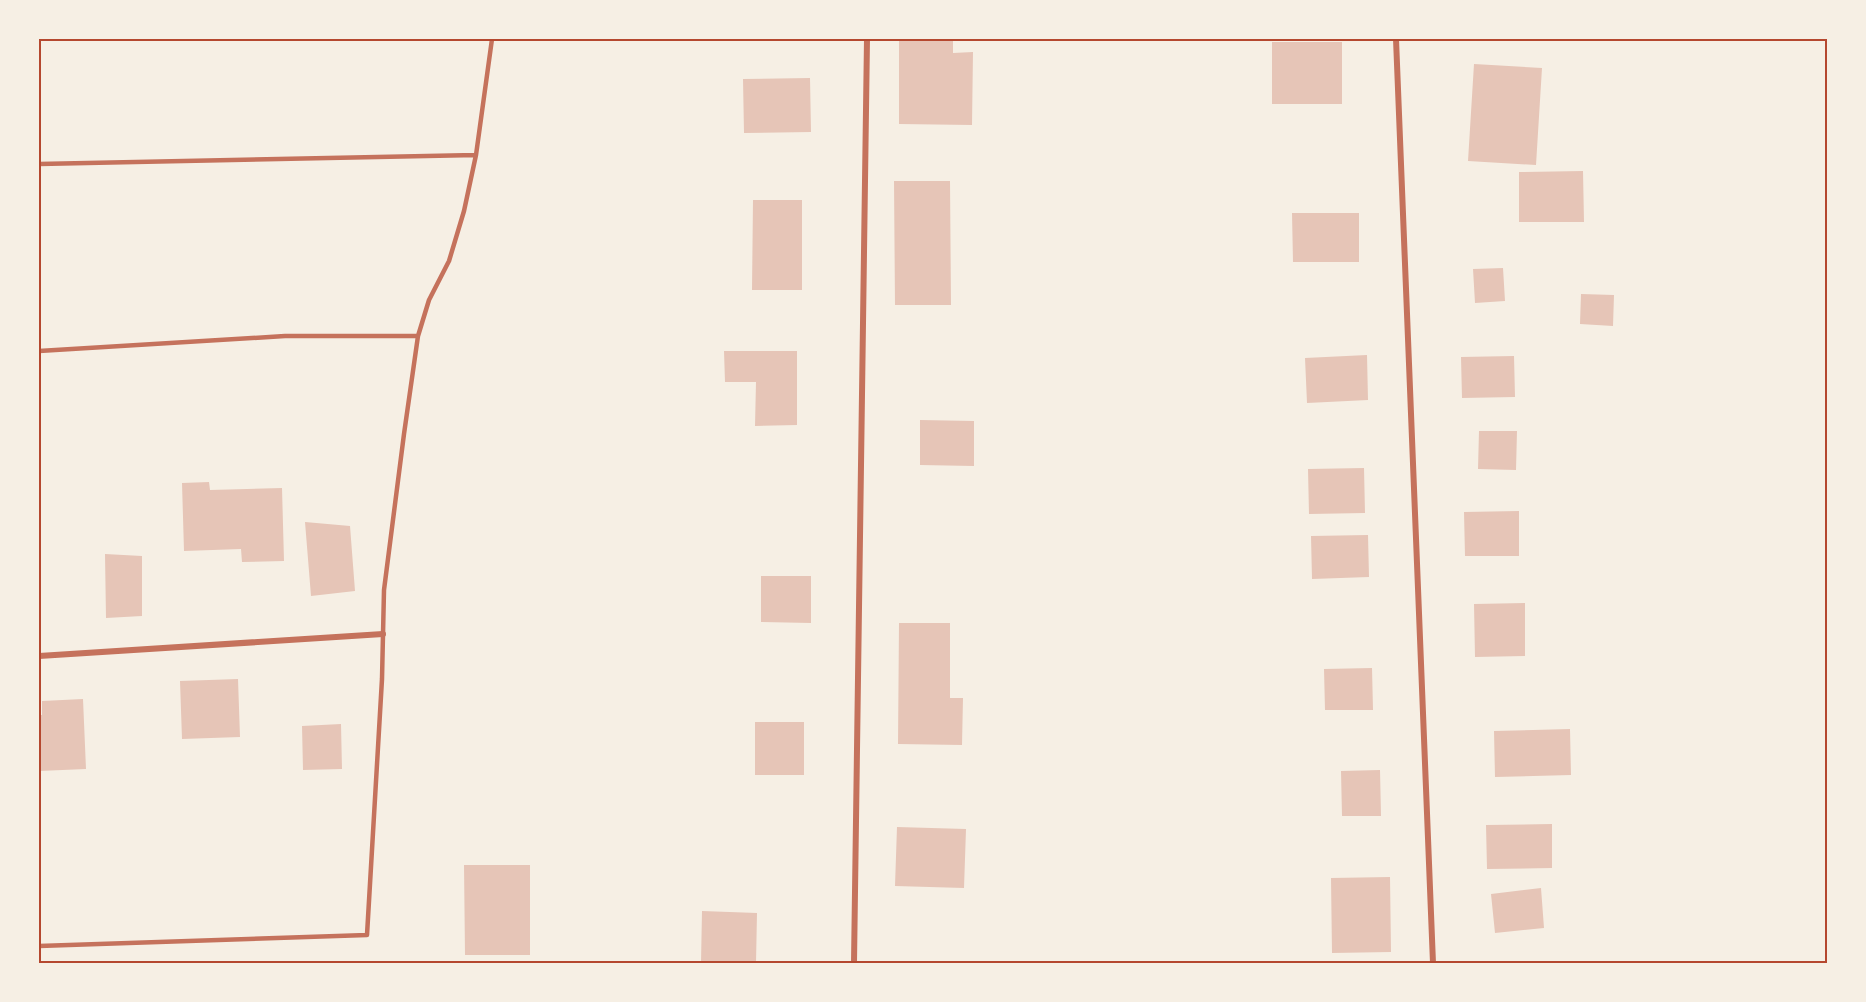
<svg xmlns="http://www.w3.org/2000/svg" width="1866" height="1002" font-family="'Roboto Serif',serif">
  <rect width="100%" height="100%" fill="#f6efe4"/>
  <path fill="#e6c5b7" d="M899,39H953V53L973,52L972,125L899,124Z
    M1272,42H1342V104H1272Z
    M1474,64L1542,68L1536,165L1468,161Z
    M810,78L811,132L744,133L743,79Z
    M1583,171L1584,222H1519V172Z
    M894,181H950L951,305H895Z
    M753,200H802V290H752Z
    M1292,213H1359V262H1293Z
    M1503,268L1505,301L1475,303L1473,269Z
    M1581,294L1614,295L1613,326L1580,324Z
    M724,351H797V425L755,426L756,382H725Z
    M1367,355L1368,400L1307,403L1305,358Z
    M1514,356L1515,397L1462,398L1461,357Z
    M920,420L974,421V466L920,465Z
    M1479,431H1517L1516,470L1478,469Z
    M1364,468L1365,513L1309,514L1308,469Z
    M209,482L210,490L282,488L284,561L242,562L241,549L184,551L182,483Z
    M1519,511V556H1465L1464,512Z
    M305,522L350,526L355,591L311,596Z
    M1368,535L1369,577L1312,579L1311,536Z
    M105,554L142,556V616L106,618Z
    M761,576H811V623L761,622Z
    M1525,603V656L1475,657L1474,604Z
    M899,623H950V698H963L962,745L898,744Z
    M1372,668L1373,710H1325L1324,669Z
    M238,679L240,737L182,739L180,681Z
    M83,699L86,769L39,771V715H42V701Z
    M755,722H804V775H755Z
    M341,724L342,769L303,770L302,726Z
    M1570,729L1571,775L1495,777L1494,731Z
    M1380,770L1381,816H1342L1341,771Z
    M1552,824V868L1487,869L1486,825Z
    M897,827L966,829L964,888L895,886Z
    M464,865H530V955H465Z
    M1390,877L1391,952L1332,953L1331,878Z
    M1541,888L1544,928L1495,933L1491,894Z
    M702,911L757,913L756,963H701Z"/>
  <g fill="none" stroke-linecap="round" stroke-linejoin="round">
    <path stroke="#c5725c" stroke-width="4.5" d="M39,164L476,155
      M39,351L285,336H418
      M39,946L367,935L382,679L384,590L404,434L418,336L429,300L449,261L464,211L476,155L492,39"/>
    <path stroke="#c5725c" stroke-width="6" d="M1396,39L1433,963
      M39,656L383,634
      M854,963L867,39"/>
  </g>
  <rect width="1866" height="1002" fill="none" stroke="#f6efe4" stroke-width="81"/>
  <rect x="40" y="40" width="1786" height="922" fill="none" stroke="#b5482f" stroke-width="2"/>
</svg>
